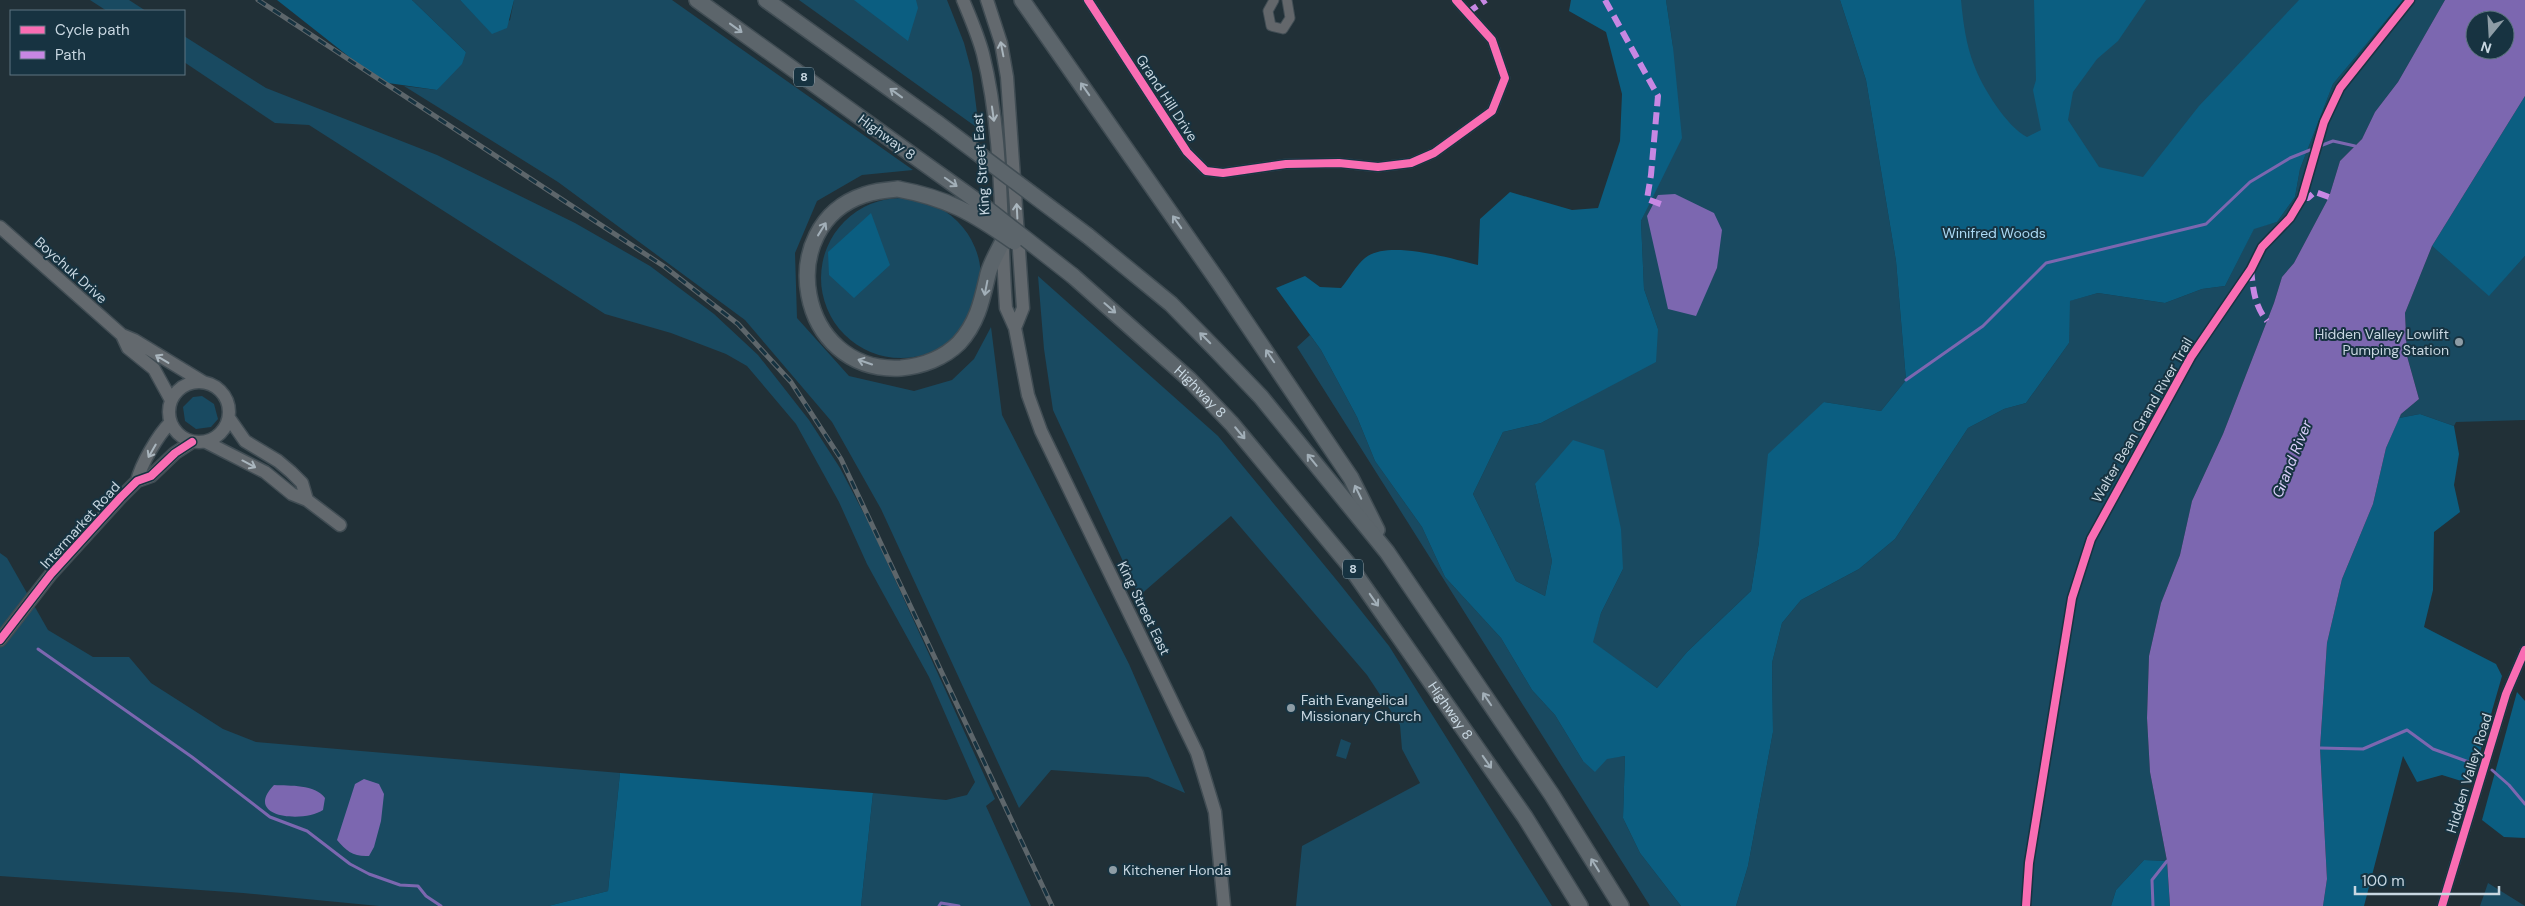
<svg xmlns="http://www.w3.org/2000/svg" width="2525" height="906" font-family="'DM Sans',sans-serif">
  <rect width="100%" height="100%" fill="#213037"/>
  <path fill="#194a61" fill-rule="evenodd" d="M90,0H129L146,11H107Z
    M412,0H460L492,33L510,20L514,0H672L913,170L862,175L817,201L795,253L797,318L849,376L914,391L952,380L974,359L991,327L1002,415L1129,664L1185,793L1148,777L1051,770L1019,808L881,509L832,422L745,320L558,182L404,86L437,90L466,52Z
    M799,0H947L964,43L972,73L979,129Z
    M1666,0H1840L1866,80L1896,261L1906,380L1881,411L1824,402L1759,542L1751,591L1687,652L1657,688L1592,642L1601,613L1623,569L1535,484L1552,561L1545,596L1516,581L1473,494L1503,432L1541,423L1582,401L1658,329L1644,289L1641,221L1656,188L1673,47ZM1647,216L1717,268L1711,281Z
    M1936,0H2336L2130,193L1982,166Z
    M2403,0H2445L2398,82L2375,112L2362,139L2340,161L2329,197L2294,263L2282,277L2274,303L2223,434L2192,501L2180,555L2161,603L2149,656L2147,718L2150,772L2167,861L2144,860L2116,890L2111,906H1736L1748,866L1773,732L1772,663L1782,623L1801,600L1859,569L1895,539L1968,428L2004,409L2026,403L2069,343V301L2098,293L2165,303L2202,289L2225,286L2254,228L2277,222L2295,197L2300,169L2333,84Z
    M184,36L266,88L437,155L575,223L650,266L714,314L758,355L809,420L840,468L872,529L995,799L986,806L1031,906H861L873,793L946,800L967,795L975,782L929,677L867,564L839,502L796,424L747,366L726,354L671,333L605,314L309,125L275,123L184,62Z
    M821 278a80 80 0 1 1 160 0a80 80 0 1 1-160 0Z
    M2432,246L2489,295L2525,256V420L2456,422L2454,426L2420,414L2399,418L2401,414L2419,399L2407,356L2405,313Z
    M1038,276L1218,436L1339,583L1389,646L1552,906H1296L1302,846L1420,783L1402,749L1400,725L1367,675L1231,516L1139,596L1053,410L1044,349Z
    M1310,335L1321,350L1357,417L1375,461L1422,527L1445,577L1501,638L1532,690L1555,715L1583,761L1625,756L1623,818L1640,853L1681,906H1650L1297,347Z
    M202,396L214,404L218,419L211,427L196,429L185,421L183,407L193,397Z
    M0,553L7,558L48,630L93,657H129L151,683L223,729L256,742L620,773L608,891L548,906H379L243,893L0,876Z
    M1341,739L1351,743L1346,759L1336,756Z
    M2488,883L2525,906H2480Z"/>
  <path fill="#0b5e81" d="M277,0H412L466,52L462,64L437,90L381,82Z
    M460,0H514L507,28L492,34Z
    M854,0H916L918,8L908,41Z
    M1571,0H1666L1673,47L1682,138L1641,221L1644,289L1658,329L1656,362L1541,423L1503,432L1473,494L1516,581L1545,596L1552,561L1535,484L1573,440L1604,450L1621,529L1623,569L1601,613L1593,642L1657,688L1687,652L1751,591L1759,542L1768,454L1824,402L1881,411L1906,380L1896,261L1866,80L1840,0H1961C1963,21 1966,45 1974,65C1982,87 2007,127 2027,137L2041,130L2033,90L2036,80L2034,0H2146L2118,41L2097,59L2073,92L2068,120L2099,167L2143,177L2199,106L2299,0H2403L2333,84L2300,169L2295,197L2277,222L2254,229L2225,286L2202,289L2165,303L2098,293L2070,301L2069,343L2026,403L2004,409L1968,428L1895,539L1859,569L1801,600L1782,623L1772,663L1773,732L1748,866L1736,906H1681L1640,853L1623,818L1625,756L1607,759L1595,772L1583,761L1555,715L1532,690L1501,638L1445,577L1422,527L1375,461L1357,417L1321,350L1276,288L1305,276L1320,287L1341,288C1349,279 1356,265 1365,258C1388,239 1452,259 1478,265L1480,219L1510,192L1572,210L1598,208L1620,141L1622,94L1606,32L1569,11Z
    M2525,96V256L2489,296L2432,246Z
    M871,213L890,265L854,298L829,275L828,252Z
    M2420,414L2454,426L2459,454L2454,485L2460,512L2434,532L2433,590L2424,627L2496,664L2502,676L2471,784L2442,775L2417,782L2403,756L2364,906H2323L2327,879L2320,748L2327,643L2342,579L2373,504L2386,448L2399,418Z
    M2517,692L2525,701V838L2504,837L2482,820Z
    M620,773L873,793L861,906H548L608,891Z
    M2144,860L2167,861L2170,906H2111L2116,890Z"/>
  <path fill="#7c67b0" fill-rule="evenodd" d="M2445,0H2525V96L2432,246L2405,313L2407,356L2419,399L2401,414L2386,448L2373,504L2342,579L2327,643L2320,748L2327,879L2323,906H2170L2167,861L2150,772L2147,718L2149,656L2161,603L2180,555L2192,501L2223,434L2274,303L2282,277L2294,263L2329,197L2340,161L2362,139L2375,112L2398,82ZM2475,20H2505V50H2475Z
    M1675,194L1714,213L1722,230L1717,268L1696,316L1668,309L1647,216L1658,195Z
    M364,779L379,784L384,794L381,821L374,847L369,856C354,857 346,851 337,840L355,784Z
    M274,785C290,786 315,784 325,798L323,810C304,823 242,818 274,785Z"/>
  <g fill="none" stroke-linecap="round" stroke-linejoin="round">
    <path stroke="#7c67b0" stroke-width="3" d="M2320,146L2333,141L2355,146
      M1906,380L1983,326L2046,263L2206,224L2250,182L2290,158L2310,150
      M38,649L192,757L270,817L307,831L350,864L369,874L400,885L418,886L426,896L441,906
      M2320,748L2363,749L2407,730L2433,749L2477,765
      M2492,770L2509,785L2525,804
      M939,906L941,903L959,906
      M2153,906L2152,880L2167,861"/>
    <defs>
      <path id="street" d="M1088,0L1187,152L1206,171L1223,173L1286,164L1339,163L1378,167L1411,163L1434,153L1492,111L1505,78L1492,40L1456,0
        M1274,0L1268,11L1271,26L1283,29L1290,18L1287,0
        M2442,906L2506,694L2525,650"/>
      <path id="secondary" d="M963,0C970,17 978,35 983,54C1003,134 1000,224 1006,308L1015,328L1028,395L1041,431L1197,753L1215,812L1224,906
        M987,0L1001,43L1007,77L1023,308L1015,328
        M0,227L122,335L134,340L203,382
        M122,335L128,348L154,369L171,400
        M169 412a30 30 0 1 1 60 0a30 30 0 1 1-60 0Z
        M229,418L245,441L278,461L291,472L302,483L307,500
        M206,442L265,472L292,494L307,500L340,525
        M137,481C141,464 158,435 170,423
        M0,640L51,574L121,497L137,481L151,476L175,453L192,442"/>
      <g id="highway">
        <path d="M697,0L911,154"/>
        <path d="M766,0L936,122"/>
        <path d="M1022,0L1220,284L1351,478L1377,530"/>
        <path d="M898,189C886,190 875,191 864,195C773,225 796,374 901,368C922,366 944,358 959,343C978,322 982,300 988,274C991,263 997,253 1002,243"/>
        <path d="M1088,236L1171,304L1218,352L1261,397L1387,552L1552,795L1621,906"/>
        <path id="s1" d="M1073,276L1189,379L1232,424L1349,565L1525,817L1580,906"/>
      </g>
    </defs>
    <use href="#street" stroke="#414d54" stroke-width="11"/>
    <use href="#secondary" stroke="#414d54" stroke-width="15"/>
    <use href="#highway" stroke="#414d54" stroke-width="18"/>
    <use href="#street" stroke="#63676b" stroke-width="9"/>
    <use href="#secondary" stroke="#63696e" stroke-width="12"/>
    <use href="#highway" stroke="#5c656b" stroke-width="15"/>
    <defs>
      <path id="rail" d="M258,0L665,267L738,324L791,382L841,459L1052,906"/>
    </defs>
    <use href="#rail" stroke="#5d666b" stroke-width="5"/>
    <use href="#rail" stroke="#173341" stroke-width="3" stroke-dasharray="9" stroke-linecap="butt"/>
    <defs>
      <path id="highway-bridge" d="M936,122L1088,236
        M911,154L981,204L1073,276
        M898,189C947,198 973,213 1014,242"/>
    </defs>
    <use href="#highway-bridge" stroke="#414d54" stroke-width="18" stroke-linecap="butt"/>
    <use href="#highway-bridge" stroke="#5c656b" stroke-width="15"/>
    <path stroke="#c787e3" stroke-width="6" stroke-dasharray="12 6" stroke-linecap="butt" d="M1605,0L1658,96L1651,175L1647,199L1663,205
      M1467,13L1486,0
      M2302,198H2308L2315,192L2329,197
      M2251,269C2253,288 2254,305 2267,321"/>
    <defs>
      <path id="cycleway" d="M1088,0L1187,152L1206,171L1223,173L1286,164L1339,163L1378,167L1411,163L1434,153L1492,111L1505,78L1492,40L1456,0
        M0,640L51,574L121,497L137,481L151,476L175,453L192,442
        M2026,906L2029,863L2072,598L2091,539L2191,357L2251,269L2262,247L2290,218L2302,198L2324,122L2340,88L2410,0
        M2442,906L2506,694L2525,650"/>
    </defs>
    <use href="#cycleway" stroke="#173341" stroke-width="11"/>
    <use href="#cycleway" stroke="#f96db3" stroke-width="8"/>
  </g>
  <defs><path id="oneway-shaft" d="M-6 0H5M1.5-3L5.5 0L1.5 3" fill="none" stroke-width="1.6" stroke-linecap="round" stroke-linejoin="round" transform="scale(1.25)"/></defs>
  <g stroke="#a2afb8">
    <use href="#oneway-shaft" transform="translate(736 28) rotate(36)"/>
    <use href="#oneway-shaft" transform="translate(1085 89) rotate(-125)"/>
    <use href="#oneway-shaft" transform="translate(896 93) rotate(-144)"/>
    <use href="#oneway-shaft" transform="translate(951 182) rotate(35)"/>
    <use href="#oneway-shaft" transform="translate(1177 222) rotate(-125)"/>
    <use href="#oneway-shaft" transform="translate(822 229) rotate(-58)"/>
    <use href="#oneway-shaft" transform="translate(986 288) rotate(101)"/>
    <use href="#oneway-shaft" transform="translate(1110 308) rotate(41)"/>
    <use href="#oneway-shaft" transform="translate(1205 338) rotate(-135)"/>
    <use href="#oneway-shaft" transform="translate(1270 356) rotate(-124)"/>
    <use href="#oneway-shaft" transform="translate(865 362) rotate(-161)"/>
    <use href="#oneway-shaft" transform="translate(1240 433) rotate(50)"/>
    <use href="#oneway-shaft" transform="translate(1312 460) rotate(-129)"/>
    <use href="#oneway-shaft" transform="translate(1358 492) rotate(-116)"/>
    <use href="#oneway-shaft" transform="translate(1374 600) rotate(55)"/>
    <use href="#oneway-shaft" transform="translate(1487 699) rotate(-124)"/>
    <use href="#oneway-shaft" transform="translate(1487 762) rotate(55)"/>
    <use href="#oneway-shaft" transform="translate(1595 865) rotate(-122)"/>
  </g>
  <g stroke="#aab6be">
    <use href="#oneway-shaft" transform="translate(1002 49) rotate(-101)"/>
    <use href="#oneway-shaft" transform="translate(993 114) rotate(82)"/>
    <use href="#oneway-shaft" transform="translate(1017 211) rotate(-93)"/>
    <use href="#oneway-shaft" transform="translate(162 359) rotate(-149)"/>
    <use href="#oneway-shaft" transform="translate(152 451) rotate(120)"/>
    <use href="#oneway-shaft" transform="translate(249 464) rotate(28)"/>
  </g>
  <g fill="#8e9da6" stroke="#173341" stroke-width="2">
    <circle cx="2459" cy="342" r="5"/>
    <circle cx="1291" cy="708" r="5"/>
    <circle cx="1113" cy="870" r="5"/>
  </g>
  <g text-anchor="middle" stroke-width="4" stroke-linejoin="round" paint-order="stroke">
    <g fill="#173341" stroke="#93a6b1" stroke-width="1">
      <rect x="794" y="67.5" width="20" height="19" rx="4"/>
      <rect x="1343" y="559.5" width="20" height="19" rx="4"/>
    </g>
    <g font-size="12" font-weight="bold" fill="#c8d7e1">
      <text x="804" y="81">8</text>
      <text x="1353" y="573">8</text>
    </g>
    <g font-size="14" fill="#c8d7e1" stroke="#173341">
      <text transform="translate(1167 98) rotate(57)" y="5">Grand Hill Drive</text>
      <text transform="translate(887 137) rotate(36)" y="5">Highway 8</text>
      <text transform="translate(981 164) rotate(-94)" y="5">King Street East</text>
      <text transform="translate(71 270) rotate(42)" y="5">Boychuk Drive</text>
      <text dy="5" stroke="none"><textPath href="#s1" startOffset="172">Highway 8</textPath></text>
      <text transform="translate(2142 420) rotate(-60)" y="5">Walter Bean Grand River Trail</text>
      <text transform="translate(80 525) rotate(-48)" y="5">Intermarket Road</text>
      <text transform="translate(1144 608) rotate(64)" y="5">King Street East</text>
      <text dy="5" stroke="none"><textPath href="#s1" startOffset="578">Highway 8</textPath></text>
      <text transform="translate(2469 773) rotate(-73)" y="5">Hidden Valley Road</text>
    </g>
    <g font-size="14" fill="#abd9f4" stroke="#173341">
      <text x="1994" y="238">Winifred Woods</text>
    </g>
    <g font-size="14" fill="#c8d7e1" stroke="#173341" text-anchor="start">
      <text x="2449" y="339" text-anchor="end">Hidden Valley Lowlift<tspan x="2449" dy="16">Pumping Station</tspan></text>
      <text x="1301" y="705">Faith Evangelical<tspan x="1301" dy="16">Missionary Church</tspan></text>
      <text x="1123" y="875">Kitchener Honda</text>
    </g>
    <g font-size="15" font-style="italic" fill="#dacffa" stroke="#173341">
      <text transform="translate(2292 459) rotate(-68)" y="5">Grand River</text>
    </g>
  </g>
  <rect x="10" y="10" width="175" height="65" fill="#173341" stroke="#5e7581"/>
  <rect x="20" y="26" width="25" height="8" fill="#f96db3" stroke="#5e7581"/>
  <text x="55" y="35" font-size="15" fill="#c8d7e1">Cycle path</text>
  <rect x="20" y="51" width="25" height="8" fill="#c787e3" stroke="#5e7581"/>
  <text x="55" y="60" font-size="15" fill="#c8d7e1">Path</text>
  <g transform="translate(2490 35) rotate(198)"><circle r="24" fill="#173341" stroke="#5e7581"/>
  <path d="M0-4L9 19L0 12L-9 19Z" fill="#8e9da6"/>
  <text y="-8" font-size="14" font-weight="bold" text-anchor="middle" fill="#c8d7e1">N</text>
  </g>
  <path d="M2355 886v8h144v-8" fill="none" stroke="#c8d7e1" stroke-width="2.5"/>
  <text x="2362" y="886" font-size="15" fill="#c8d7e1" stroke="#173341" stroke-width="4" paint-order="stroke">100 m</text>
</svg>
